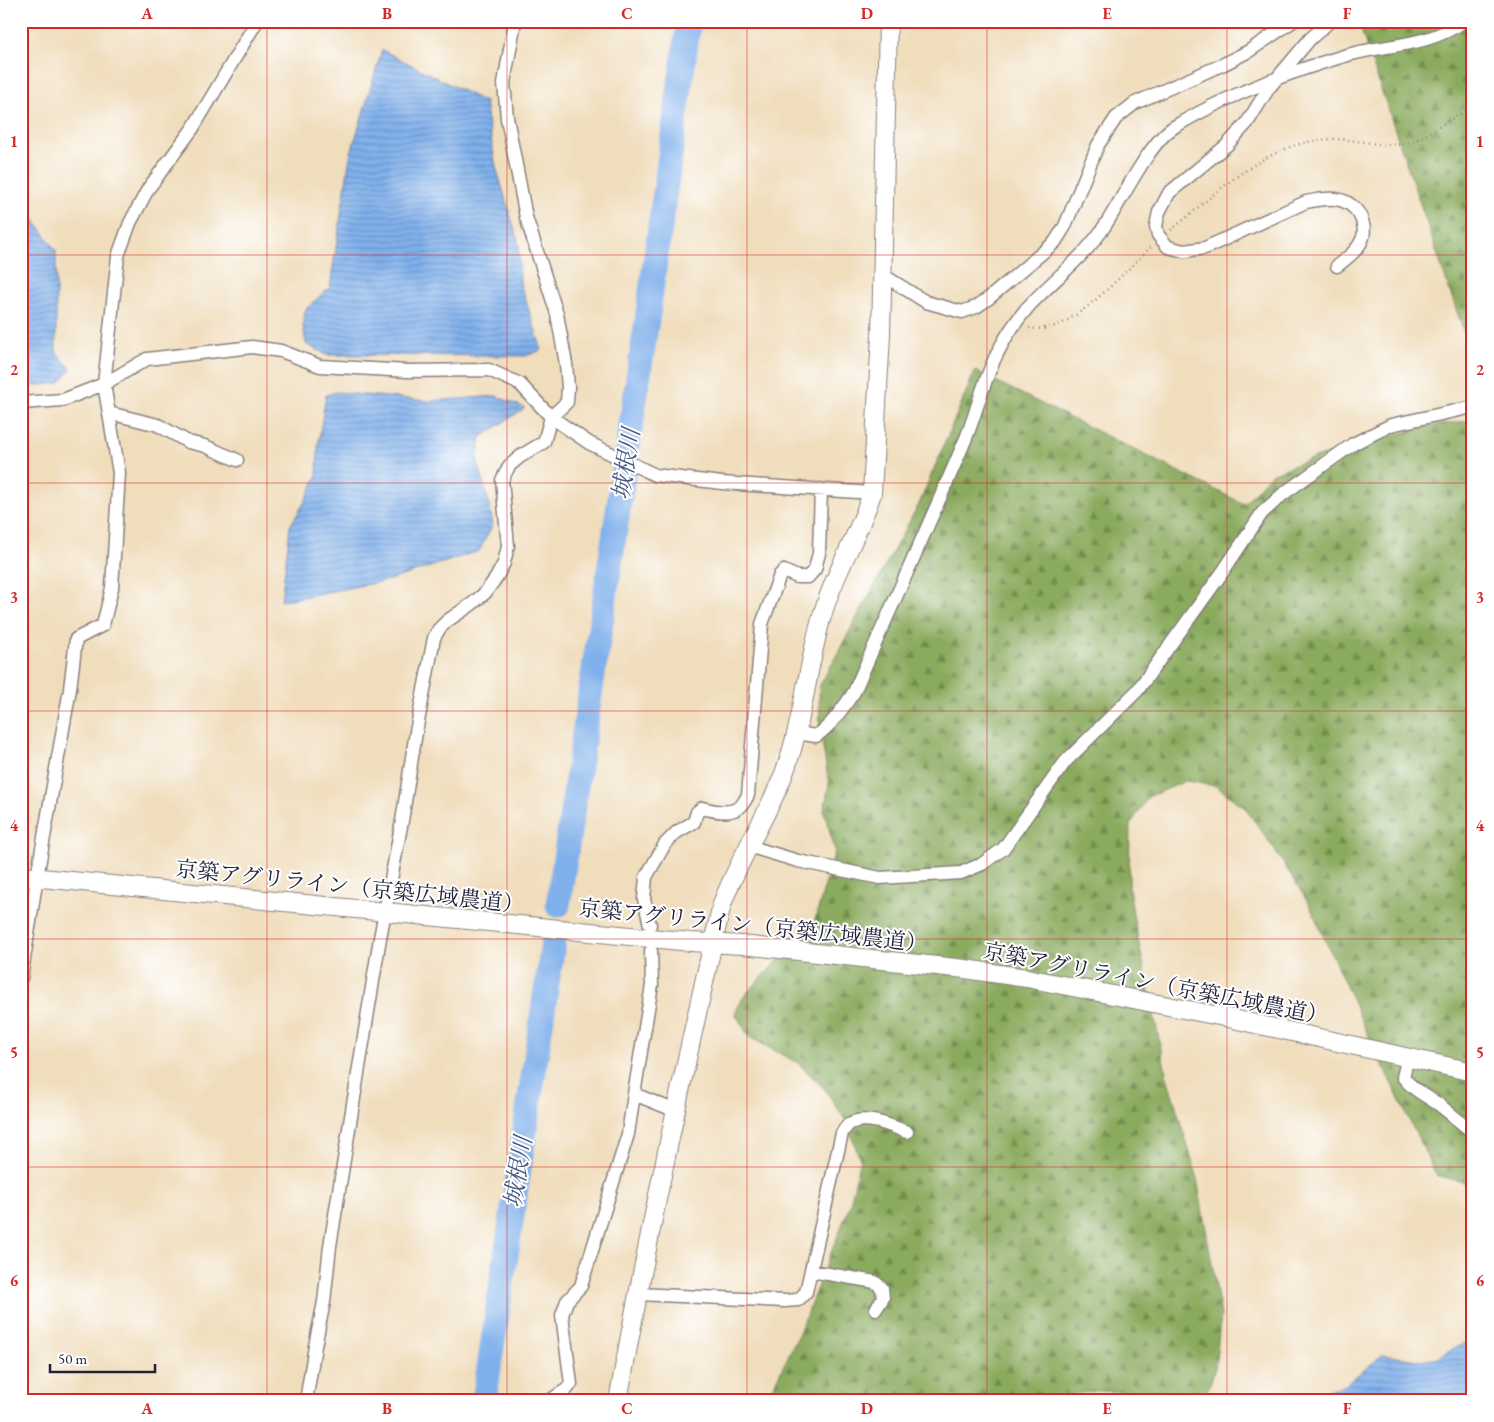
<svg xmlns="http://www.w3.org/2000/svg" width="1494" height="1422" font-family="'EB Garamond','Noto Serif JP',serif">
  <defs>
    <pattern id="forest-firs" width="22" height="20" patternUnits="userSpaceOnUse" patternTransform="scale(1.25)"><rect width="22" height="20" fill="#8aaa5d"/><path d="M5 1l3.5 6h-7zM16 11l3.5 6h-7z" fill="#708a4e"/></pattern>
    <pattern id="water-rules" width="6" height="5" patternUnits="userSpaceOnUse" patternTransform="scale(1.25)"><rect width="6" height="5" fill="#80b0eb"/><path d="M0 2.5h6" fill="none" stroke="#688fc0"/></pattern>
  </defs>
  <rect width="100%" height="100%" fill="#fff"/>
  <filter id="ink" filterUnits="userSpaceOnUse"><feTurbulence type="fractalNoise" baseFrequency=".02" numOctaves="2"/><feDisplacementMap in="SourceGraphic" scale="10" xChannelSelector="R" yChannelSelector="G"/><feConvolveMatrix kernelMatrix="1 2 1 2 8 2 1 2 1" color-interpolation-filters="sRGB"/></filter>
  <filter id="wash" filterUnits="userSpaceOnUse"><feTurbulence type="fractalNoise" baseFrequency=".0096" numOctaves="4" result="noise"/><feDisplacementMap in="SourceGraphic" scale="20" xChannelSelector="R" yChannelSelector="G"/><feGaussianBlur stdDeviation="1.12" result="paint"/><feColorMatrix in="noise" values="0 0 0 0 0 0 0 0 0 0 0 0 0 0 0 0 0 1.4 0 .05"/><feComposite in="paint" operator="in"/></filter>
  <g filter="url(#wash)">
    <rect width="100%" height="100%" fill="#f0ddbc"/>
    <path fill="url(#forest-firs)" stroke="#56664c" d="M1358,21H1473V359Z
      M975,371L1244,504L1271,474L1311,459L1423,427L1473,420V1183H1467L1436,1175L1375,1050L1309,904L1275,850L1245,808L1216,786L1186,781L1148,797L1130,825L1129,888L1134,920L1167,1077L1196,1173L1221,1315L1215,1368L1209,1388L1195,1399L1165,1400L1144,1392L1096,1391L1067,1395L1058,1401H766L797,1338L850,1205L860,1159L846,1121L824,1088L798,1063L749,1037L735,1013L744,996L814,923L835,851L824,811L829,784L820,729L819,687L919,504Z"/>
    <path fill="url(#water-rules)" stroke="#516993" d="M382,50L485,102L496,167L519,244L520,283L542,350L526,356L327,355L306,344L303,325L305,310L330,287L350,156Z
      M21,200L56,251V352L71,369L59,383L21,387Z
      M335,392L430,401L496,396L525,408L481,437L477,459L487,495L493,524L479,551L390,580L281,601L290,526L304,503L317,476L318,445L326,395Z
      M1464,1343L1473,1347V1401H1291L1345,1385L1383,1355L1419,1360L1439,1357Z"/>
    <g fill="none" stroke-linecap="round" stroke-linejoin="round">
      <path stroke="#80b0eb" stroke-width="25" d="M558,905L647,320L689,21
        M484,1401L553,944"/>
    </g>
  </g>
  <g filter="url(#ink)">
    <g fill="none" stroke-linecap="round" stroke-linejoin="round">
      <defs>
        <path id="street" d="M1330,21L1310,39L1268,89L1247,123L1227,145L1169,193L1159,212L1156,226L1158,235L1168,247L1184,251L1205,248L1306,202C1326,198 1346,194 1359,214C1363,221 1365,229 1363,237C1359,250 1347,258 1337,266
          M883,275L926,302L962,312L976,307L989,298L1055,242L1065,226L1098,145L1116,118L1135,103L1224,64L1249,51L1293,21
          M21,403L63,400L104,384L147,359L252,347L281,351L320,366L408,371L489,370L520,384L551,417L589,443L655,475L722,483L872,493
          M109,413L158,425L188,442L205,446L237,460
          M796,733L816,736C832,725 843,708 854,692C891,607 930,523 966,438C977,411 983,382 996,356C1004,339 1016,321 1028,307C1052,281 1082,259 1102,230C1121,203 1148,143 1174,127C1225,96 1287,73 1344,56C1387,43 1426,48 1464,21
          M748,846L798,861L880,878L961,873L982,864L1003,849L1065,762L1137,691L1222,573L1262,513L1283,494L1353,444L1391,425L1473,407
          M650,925L644,899L646,877L665,844L677,832L694,822L697,812L702,808C714,811 731,815 741,806C744,803 746,798 748,795L762,624L780,575L784,571L797,577H808L815,569L819,553L821,489
          M651,951L652,985L634,1094L676,1111
          M21,978L37,877L70,689L76,639L103,625L112,588L119,473L104,384L118,256L130,223L148,189L193,128L257,21
          M1408,1057L1403,1077C1413,1090 1425,1095 1438,1104C1450,1113 1461,1123 1473,1132
          M811,1271L875,1282L882,1288L883,1298L876,1309
          M638,1294L785,1301L798,1300L806,1292L842,1133C844,1130 847,1126 849,1124C865,1114 892,1126 907,1132
          M306,1401L315,1346L324,1302L330,1246L380,938L402,821L416,732L434,638L439,629L447,621L472,604L485,593L496,578L504,563L508,546L502,480L509,466L521,456L544,442L551,417L567,402L568,387L566,364L557,314L526,217L507,118L504,83L515,21
          M549,1401L566,1390L571,1384L562,1315L567,1301L581,1286L628,1134L634,1094"/>
        <path id="secondary" d="M21,876L691,942L742,945L965,969L1027,978L1224,1017L1473,1072
          M618,1401C648,1234 684,1068 722,904C738,861 763,823 781,781C803,728 806,670 822,616C834,573 859,535 872,493L881,335L888,21"/>
      </defs>
      <use href="#street" stroke="#89807c" stroke-width="15"/>
      <use href="#secondary" stroke="#89807c" stroke-width="20"/>
      <path stroke="#89807c" stroke-width="2.5" stroke-dasharray="1 4" stroke-linecap="butt" d="M1171,230C1219,192 1267,140 1333,139C1356,139 1379,147 1402,144C1428,140 1447,116 1473,109
        M1029,328C1036,329 1045,329 1052,327C1081,320 1129,268 1151,247"/>
      <use href="#street" stroke="#fff" stroke-width="12"/>
      <use href="#secondary" stroke="#fff" stroke-width="18"/>
    </g>
  </g>
  <path fill="none" stroke="#d62828" stroke-width="1" stroke-opacity="0.55" d="M267,21V1401M507,21V1401M747,21V1401M987,21V1401M1227,21V1401M21,255H1473M21,483H1473M21,711H1473M21,939H1473M21,1167H1473"/>
  <g text-anchor="middle" stroke-width="4" stroke-linejoin="round" paint-order="stroke">
    <g font-size="22" fill="#22223b" stroke="#fff">
      <text transform="translate(350 886) rotate(6)" y="8">京築アグリライン（京築広域農道）</text>
      <text transform="translate(753 925) rotate(6)" y="8">京築アグリライン（京築広域農道）</text>
      <text transform="translate(1156 983) rotate(11)" y="8">京築アグリライン（京築広域農道）</text>
    </g>
    <g font-size="24" font-style="italic" fill="#485b81" stroke="#fff">
      <text transform="translate(626 464) rotate(-81)" y="8">城根川</text>
      <text transform="translate(518 1172) rotate(-81)" y="8">城根川</text>
    </g>
  </g>
  <rect width="1494" height="1422" fill="none" stroke="#fff" stroke-width="55"/>
  <path d="M50 1364v8h105v-8" fill="none" stroke="#22223b" stroke-width="2.5"/>
  <text x="58" y="1364" font-size="15" fill="#22223b" stroke="#ffffff" stroke-width="4" paint-order="stroke">50 m</text>
  <rect x="28" y="28" width="1438" height="1366" fill="none" stroke="#d62828" stroke-width="2"/>
  <g font-size="16" text-anchor="middle" font-weight="bold" fill="#d62828">
    <text x="147" y="19">A</text>
    <text x="387" y="19">B</text>
    <text x="627" y="19">C</text>
    <text x="867" y="19">D</text>
    <text x="1107" y="19">E</text>
    <text x="1347" y="19">F</text>
    <text x="14" y="147">1</text>
    <text x="1480" y="147">1</text>
    <text x="14" y="375">2</text>
    <text x="1480" y="375">2</text>
    <text x="14" y="603">3</text>
    <text x="1480" y="603">3</text>
    <text x="14" y="831">4</text>
    <text x="1480" y="831">4</text>
    <text x="14" y="1058">5</text>
    <text x="1480" y="1058">5</text>
    <text x="14" y="1286">6</text>
    <text x="1480" y="1286">6</text>
    <text x="147" y="1414">A</text>
    <text x="387" y="1414">B</text>
    <text x="627" y="1414">C</text>
    <text x="867" y="1414">D</text>
    <text x="1107" y="1414">E</text>
    <text x="1347" y="1414">F</text>
  </g>
</svg>
